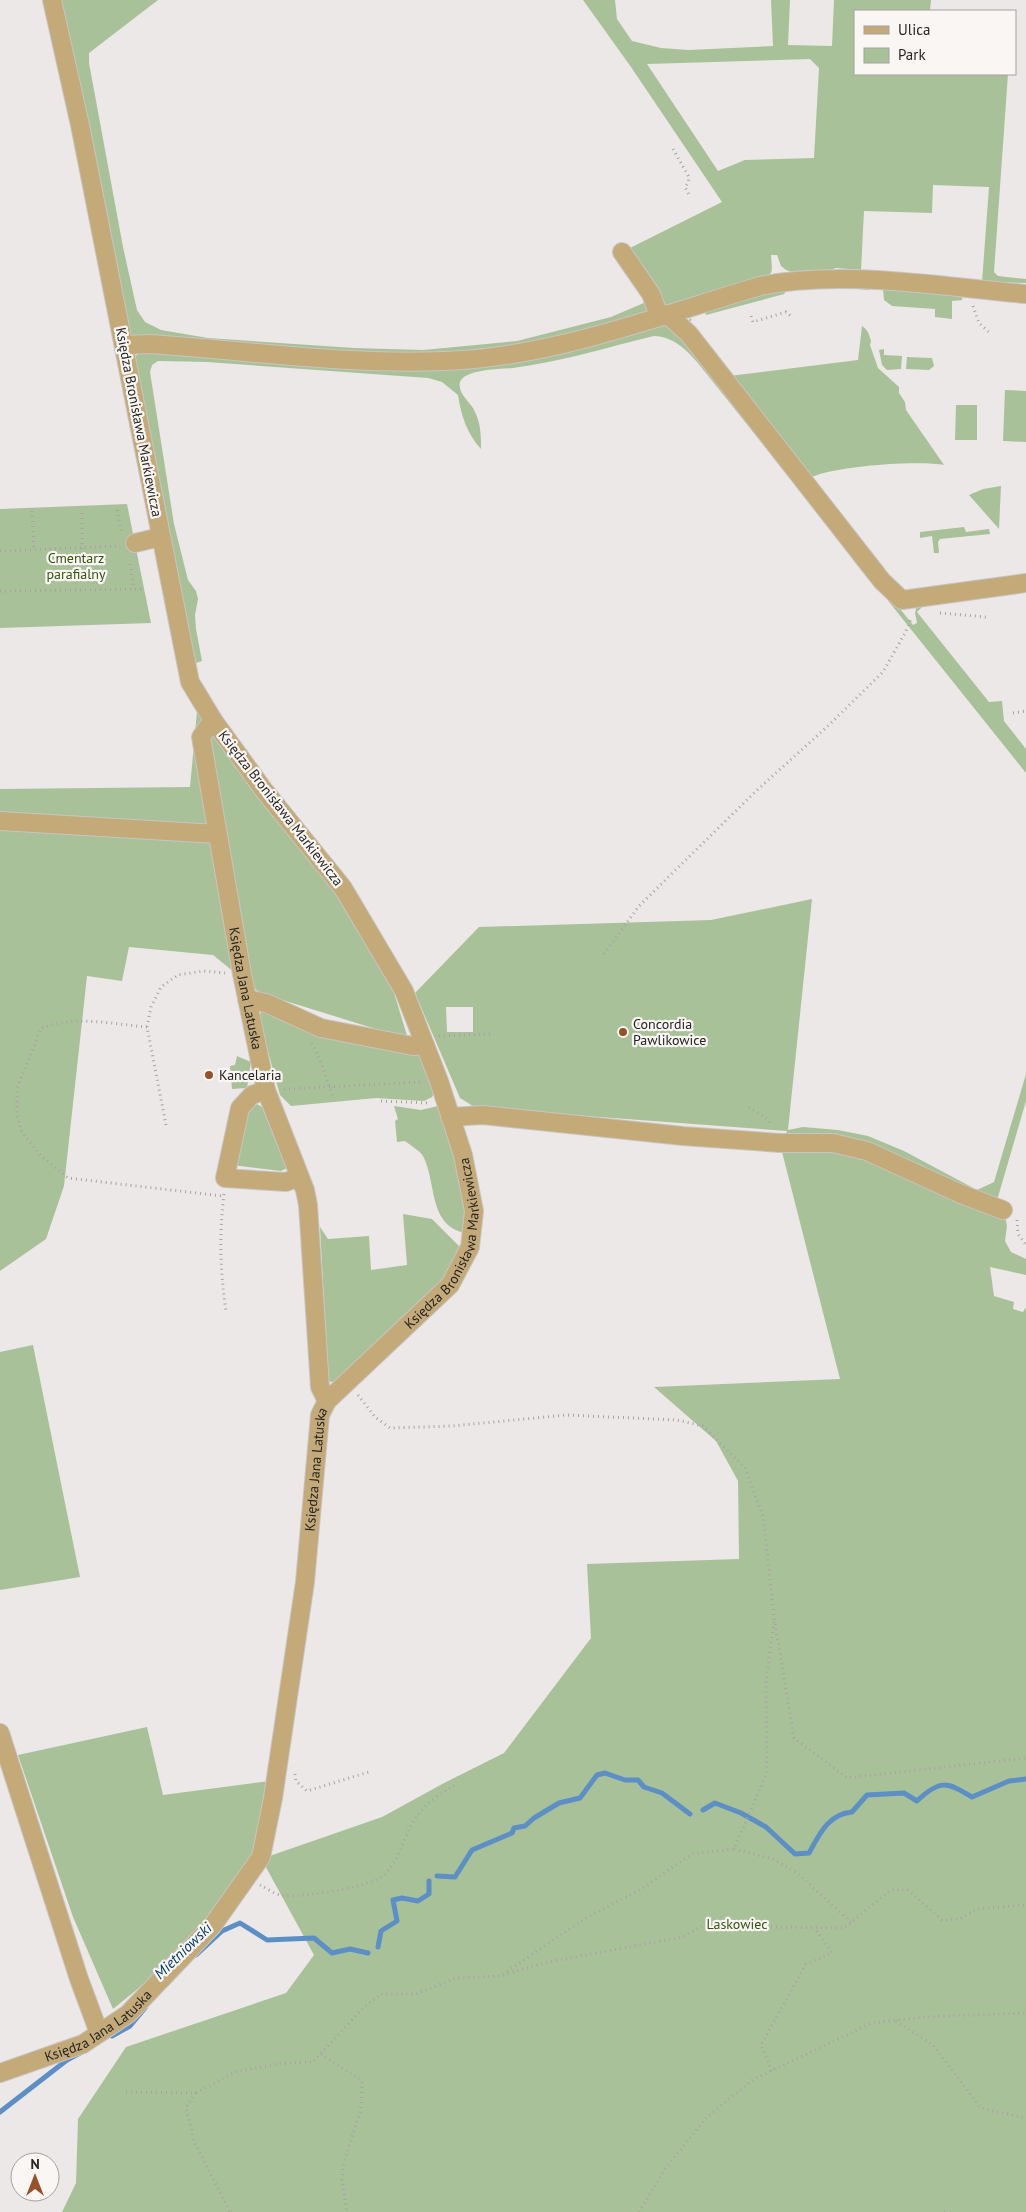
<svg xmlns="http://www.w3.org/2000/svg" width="1026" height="2212" font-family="'PT Sans',sans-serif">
  <rect width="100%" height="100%" fill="#ece8e7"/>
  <path fill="#a9c199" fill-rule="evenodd" d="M53,0H158L89,53V63L123,247L137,310L145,322L161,330L208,338L354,348L423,350L517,341L611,317L646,302L648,308L646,313C586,332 524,349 461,353C350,360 237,345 127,336Z
    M583,0H615L617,19L632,41L661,48L689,50L773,46L771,0H790L788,45L832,46L834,0H931L930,11H855V74H1008L994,272L998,276L1026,279V283L982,282L989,187L933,185L932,213L864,211L861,270L836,268L823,272H792L786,270L781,266L777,255H771C772,273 775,273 758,282L664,307L628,249L722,202L631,67ZM810,59L819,68L814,158L745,160L718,171L647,64Z
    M809,282L867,284L869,290L826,286L787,290L784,294L706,315L704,306L762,290Z
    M883,289L963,292L962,300L952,301V319L935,317V309L892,306L884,300Z
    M690,318L692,320L690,321L692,331L729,376L858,360L862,326C868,330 869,334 871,341L870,345L878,368L899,387V393L905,402L906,410L944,465C919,460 829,466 808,479L686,326Z
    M661,322L676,329L913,625L917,623L915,613L917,605L926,603L917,612L989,702L1002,701L1004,721L1026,749V773L697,362C685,348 673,337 654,336C608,347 560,362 513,368C501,369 465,369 460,382C457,394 471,402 475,412C481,424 481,436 481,449C467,434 461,415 458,395L442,382L428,378L207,362L158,361L152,365L150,372L174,524L188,580L196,591L198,599L195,615L196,629L202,661L193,664L134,357L144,350L425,366Z
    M884,349V355L902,356L901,369L887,370L882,365L879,350Z
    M907,357L932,358L934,366L929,370L906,369Z
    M1005,390L1026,391V442L1003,441Z
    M956,405H977V440H955Z
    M1001,486L999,529L969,495L983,489Z
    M127,504L151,623L0,628V509Z
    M964,527L966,532L989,529L990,534L940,539L938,542L939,553H934L932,536L920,538V532Z
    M199,690L341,897L389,976L408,1039L260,993L213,955L129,947L122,981L87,976L64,1186L46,1239L0,1271V789L190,787Z
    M812,899L788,1130L803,1127L838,1130L868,1136L904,1151L977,1190L994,1182L1026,1074V1101L998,1197L994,1201L1005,1216L1007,1226L1005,1241L1011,1252L1026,1259V1275L990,1267L994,1296L1014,1302L1013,1309L1023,1312L1026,1307V2212H62L76,2183L78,2119L126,2047L286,1993L314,1955L262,1860L182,1953L113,2009L73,1917L18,1755L147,1727L163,1795L270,1781L261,1859L382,1817L446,1782L504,1753L591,1638L587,1564L739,1559L738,1481L716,1441L654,1387L840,1379L781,1148L787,1131L476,1108L460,1098L415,993L479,927L711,920ZM446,1007H473V1032H447Z
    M267,1008L418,1050L434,1093L432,1097L424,1101L376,1098L291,1106L280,1095L259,1019L261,1012Z
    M237,1056L251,1062L247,1088L232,1089L230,1066L235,1065Z
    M257,1104L262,1107L287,1168L281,1171L232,1165L248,1113Z
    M394,1106L421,1110L438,1106C450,1140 474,1197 465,1233C428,1225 437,1183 423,1156C419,1150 411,1146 405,1141L397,1142L395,1121L398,1119Z
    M403,1214L432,1219L461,1248C450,1287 370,1351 338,1381L331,1382L328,1380L320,1227L328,1239L369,1236L371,1270L407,1265Z
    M33,1345L80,1577L0,1590V1352Z"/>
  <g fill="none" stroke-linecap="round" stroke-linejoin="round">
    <path stroke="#5c8fc6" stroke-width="5" d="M703,1810L715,1803L741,1813L766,1827L795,1854L809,1853C819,1835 828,1814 852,1812L867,1795L904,1793L917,1801C940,1779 947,1782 972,1797L1009,1781L1026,1779
      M437,1876L455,1877L472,1850L512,1833L514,1828L525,1826L534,1818L559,1803L580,1798L597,1775L605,1773L625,1780H638L644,1787L662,1793L690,1814
      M378,1947L381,1931L397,1921L393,1900L402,1898L418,1901L429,1894V1881
      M196,1955L222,1931L240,1923L267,1940L314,1938L332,1953L350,1949L368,1953
      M112,2036L130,2026L145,2008
      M0,2112L67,2060L80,2053"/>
    <defs>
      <g id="minor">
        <path d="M622,252L651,294L659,316"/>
        <path d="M667,314L689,334L882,581L902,600L1026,583"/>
        <path d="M124,345L150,344C254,351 359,367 463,360C563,353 665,314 760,286C842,269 942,287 1026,294"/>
        <path d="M135,543L160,537"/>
        <path id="s1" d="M213,720L201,737L242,974L266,1090L305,1190L308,1205L320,1387L327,1401"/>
        <path d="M0,821L217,834"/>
        <path d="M247,999L266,1003L321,1028L413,1046L425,1045"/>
        <path d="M266,1090L252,1095L240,1108L225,1178L286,1182L299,1177"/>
        <path d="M450,1117L483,1115L683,1136L780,1143H833L867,1151L961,1194L1003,1210"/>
        <path d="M0,1733L79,1979L99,2033"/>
        <path id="s2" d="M0,2073L83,2044L128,2014L213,1925L261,1857L273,1798L305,1582L320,1415L327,1401L450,1285L470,1247L474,1211L463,1155L439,1081L404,991L343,888L263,789L213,720L190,682L80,125L52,0"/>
      </g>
    </defs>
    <use href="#minor" stroke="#c8c5c4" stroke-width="20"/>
    <path stroke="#a6a3a2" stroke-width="3" stroke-dasharray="1 4" stroke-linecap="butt" d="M673,149L689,177L688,183L685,187L690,197
      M973,306L979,323L991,334
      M751,316L753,322L786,312L792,317
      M117,510L122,534
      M32,511L34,550
      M82,549V510
      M0,551L120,546
      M130,564L134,589
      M0,591L144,589
      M940,613L986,617
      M1013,713L1026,711
      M604,954L639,906L755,792L829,725L883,672L905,633L912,617
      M147,1027C112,1024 75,1015 41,1028L17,1088V1115L22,1133L41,1156L68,1178L222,1196
      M439,1036L492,1034
      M312,1043L322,1065L332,1095
      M284,1089L422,1082
      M381,1101L429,1103
      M749,1107L766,1118L772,1125
      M166,1125L147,1027L151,1007L161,987L178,975L203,971L225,973
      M224,1194C219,1236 220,1269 226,1311
      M1017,1220L1018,1234L1026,1245
      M358,1395L375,1417L390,1428L452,1426L566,1415L677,1420L703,1426L745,1468L763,1516L774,1617L794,1738L847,1778L1026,1758
      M295,1774L296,1781L307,1791L372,1771
      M734,1849L773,1859L797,1873L851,1922
      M260,1885C266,1888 274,1894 281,1895C300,1898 371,1888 385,1874C397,1862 403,1842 410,1827C421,1806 438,1795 457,1784
      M503,1975L548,1962L683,1937L702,1926L844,1928L891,1890H908L942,1920L960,1919L976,1909L1026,1905
      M896,2021L933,2045L981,2108L1026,2118
      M321,2054L362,2081L361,2109L344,2162L342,2180L347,2212
      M772,2071L761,2045L806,1964L832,1953L815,1928
      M126,2092L196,2093L235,2072L282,2063L313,2062L364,2007L381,1994H416L456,1978L500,1976L586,1918L641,1889L692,1854L734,1849L767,1773L766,1679L774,1621
      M196,2093L186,2107L194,2141L230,2212
      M639,2212L665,2169L706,2118L754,2079L872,2023L922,2017L1026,2013
      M944,2212H945"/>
    <use href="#minor" stroke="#c4aa79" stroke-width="18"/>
  </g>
  <g fill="#98522a" stroke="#f9f6f4" stroke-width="2">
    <circle cx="623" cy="1032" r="5"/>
    <circle cx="209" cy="1075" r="5"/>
  </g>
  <g text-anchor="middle" stroke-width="4.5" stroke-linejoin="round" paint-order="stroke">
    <g font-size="14" fill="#252423" stroke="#f9f6f4">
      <text transform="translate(139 422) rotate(79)" y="5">Księdza Bronisława Markiewicza</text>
      <text transform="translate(281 808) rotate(52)" y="5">Księdza Bronisława Markiewicza</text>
      <text dy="5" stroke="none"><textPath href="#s1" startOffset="276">Księdza Jana Latuska</textPath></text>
      <text dy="5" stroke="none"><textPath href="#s2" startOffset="1016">Księdza Bronisława Markiewicza</textPath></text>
      <text dy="5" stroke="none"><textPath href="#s2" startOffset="740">Księdza Jana Latuska</textPath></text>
      <text dy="5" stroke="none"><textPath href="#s2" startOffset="110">Księdza Jana Latuska</textPath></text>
    </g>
    <g font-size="14" fill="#325510" stroke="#f9f6f4">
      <text x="76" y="563">Cmentarz<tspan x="76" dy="16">parafialny</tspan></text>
      <text x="737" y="1929">Laskowiec</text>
    </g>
    <g font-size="14" fill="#252423" stroke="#f9f6f4" text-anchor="start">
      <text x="633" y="1029">Concordia<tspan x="633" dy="16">Pawlikowice</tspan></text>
      <text x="219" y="1080">Kancelaria</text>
    </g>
    <g font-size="15" font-style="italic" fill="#00386b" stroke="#f9f6f4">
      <text transform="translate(183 1951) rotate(-44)" y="5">Mietniowski</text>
    </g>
  </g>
  <rect x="854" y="10" width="162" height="65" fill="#f9f6f4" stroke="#a4a2a0"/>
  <rect x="864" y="26" width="25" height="8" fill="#c4aa79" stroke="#a4a2a0"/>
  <text x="898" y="35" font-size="15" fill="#252423">Ulica</text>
  <rect x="864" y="48" width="25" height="15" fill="#a9c199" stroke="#a4a2a0"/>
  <text x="898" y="60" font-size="15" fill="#252423">Park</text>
  <g transform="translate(35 2177)"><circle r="24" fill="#f9f6f4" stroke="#a4a2a0"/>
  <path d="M0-4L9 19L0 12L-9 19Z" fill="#98522a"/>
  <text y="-8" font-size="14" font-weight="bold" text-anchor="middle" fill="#252423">N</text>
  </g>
</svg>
